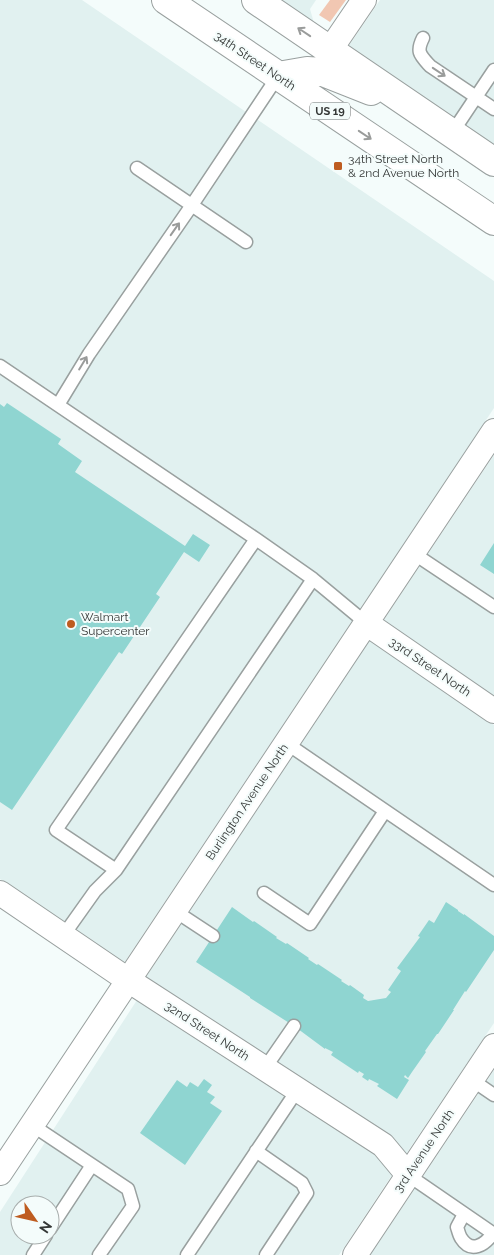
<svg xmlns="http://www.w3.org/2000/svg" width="494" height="1255" font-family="Raleway,sans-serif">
  <rect width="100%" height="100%" fill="#f4fcfb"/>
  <path fill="#e1f1f0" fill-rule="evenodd" d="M0,0H82L494,281V408L124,963L0,879Z
    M279,0H316L310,9L314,23L325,31L328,30L326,32Z
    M380,0H494V145L348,47Z
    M494,455V697L383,621Z
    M370,640L494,725V1023L406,1154L390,1135L146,977Z
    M137,1000L375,1153L392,1175L339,1255H0V1212ZM20,1205H50V1235H20Z
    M494,1070V1255H370L418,1184L425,1179L424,1175Z"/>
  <path fill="#f1c7b2" d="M330,0H346L330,22L319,15Z"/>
  <path fill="#8fd5d1" d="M7,403L61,439L58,444L82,461L75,472L185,546L193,534L210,545L199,562L184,552L156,594L160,597L122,654L119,652L12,810L0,802V404L4,407Z
    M494,543V574L480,565Z
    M446,902L458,910V911L464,915V914L494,936V950L466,992L465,991L453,1010H454L438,1034H437L425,1051L426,1052L412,1072L408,1078L405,1075L404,1077L409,1080L397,1099L377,1086L379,1084L369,1079L368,1081L362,1077L364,1074L359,1071L358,1073L331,1055L333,1052L325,1048V1049L294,1026L250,998V997L196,962L232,907L253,922L254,921L277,937L276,938L286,944L287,943L309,958L308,959L317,965L318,964L342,980L341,981L349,986L350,985L364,995L363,998L368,1001L386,998L391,992L388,990L401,971L397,968L420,937L418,936L429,920L434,923Z
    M204,1079L212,1085L207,1092L215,1097L210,1103L222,1111L185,1165L140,1133L177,1080L187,1087L190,1082L198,1087Z"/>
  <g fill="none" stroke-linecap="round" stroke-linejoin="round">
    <defs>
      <path id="service" d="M423,38C416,52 420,55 430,66L494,109
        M452,133L494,70
        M137,168L246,242
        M0,366L256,539L313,579L366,623
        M58,405L89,354L192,205L278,76
        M413,553L494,607
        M286,743L494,885
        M116,870L56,830L256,539
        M264,893L310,924L385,811
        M175,911L213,936
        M63,936L95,891L116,870L313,579
        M265,1068L294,1026
        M472,1080L494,1095
        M32,1125L128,1189L133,1206L99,1255
        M256,1151L302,1183L307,1193L266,1255
        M408,1175L494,1234
        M464,1214L457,1227C458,1230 459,1235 461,1238C471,1254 485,1245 493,1233
        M50,1229L92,1165
        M33,1255L46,1235
        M187,1255L298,1089"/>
      <path id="minor" d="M330,50L364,0
        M366,623L494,711
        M0,893L128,980L383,1145L408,1175
        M0,1173L494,431
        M355,1255L494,1046"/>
      <path id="trunk" d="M166,0L494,221
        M256,0L494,162
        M278,76L307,71L323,72L371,91"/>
    </defs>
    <use href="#service" stroke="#99a09f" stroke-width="15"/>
    <use href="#minor" stroke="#99a09f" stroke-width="26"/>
    <use href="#trunk" stroke="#99a09f" stroke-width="30"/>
    <use href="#service" stroke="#fff" stroke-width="12"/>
    <use href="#minor" stroke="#fff" stroke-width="24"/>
    <use href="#trunk" stroke="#fff" stroke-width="28"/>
  </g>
  <defs><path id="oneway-shaft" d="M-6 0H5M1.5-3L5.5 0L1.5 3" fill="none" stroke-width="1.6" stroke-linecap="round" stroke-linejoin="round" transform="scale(1.25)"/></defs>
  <g stroke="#9a9c9b">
    <use href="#oneway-shaft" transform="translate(304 32) rotate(-146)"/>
    <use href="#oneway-shaft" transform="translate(439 72) rotate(34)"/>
    <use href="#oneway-shaft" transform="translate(365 135) rotate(34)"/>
    <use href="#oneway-shaft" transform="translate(175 229) rotate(-55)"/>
    <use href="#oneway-shaft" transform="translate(83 363) rotate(-59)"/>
  </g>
  <g fill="#be5c20" stroke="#f4fcfb" stroke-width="2">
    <rect x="333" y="161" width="10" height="10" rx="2.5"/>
    <circle cx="71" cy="624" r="5"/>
  </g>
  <g text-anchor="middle" stroke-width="4" stroke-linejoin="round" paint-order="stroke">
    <rect fill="#f4fcfb" stroke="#6e7372" stroke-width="1" x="310" y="102.5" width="40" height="17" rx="4"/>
    <g font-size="11" font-weight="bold" fill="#353837">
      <text x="330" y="115">US 19</text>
    </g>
    <g font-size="12" fill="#353837" stroke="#f4fcfb">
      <text transform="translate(255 61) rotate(34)" y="4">34th Street North</text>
      <text transform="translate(430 667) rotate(34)" y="4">33rd Street North</text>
      <text transform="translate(247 802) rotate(-56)" y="4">Burlington Avenue North</text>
      <text transform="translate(207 1031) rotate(33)" y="4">32nd Street North</text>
      <text transform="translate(424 1151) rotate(-56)" y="4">3rd Avenue North</text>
    </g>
    <g font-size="12" fill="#353837" stroke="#f4fcfb" text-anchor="start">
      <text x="348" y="163">34th Street North<tspan x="348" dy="14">&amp; 2nd Avenue North</tspan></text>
      <text x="81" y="621">Walmart<tspan x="81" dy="14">Supercenter</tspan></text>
    </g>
  </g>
  <g transform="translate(35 1220) rotate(124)"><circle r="24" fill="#f4fcfb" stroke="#a8aead"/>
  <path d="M0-4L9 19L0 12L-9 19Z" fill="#be5c20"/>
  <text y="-8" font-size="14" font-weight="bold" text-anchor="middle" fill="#353837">N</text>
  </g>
</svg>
